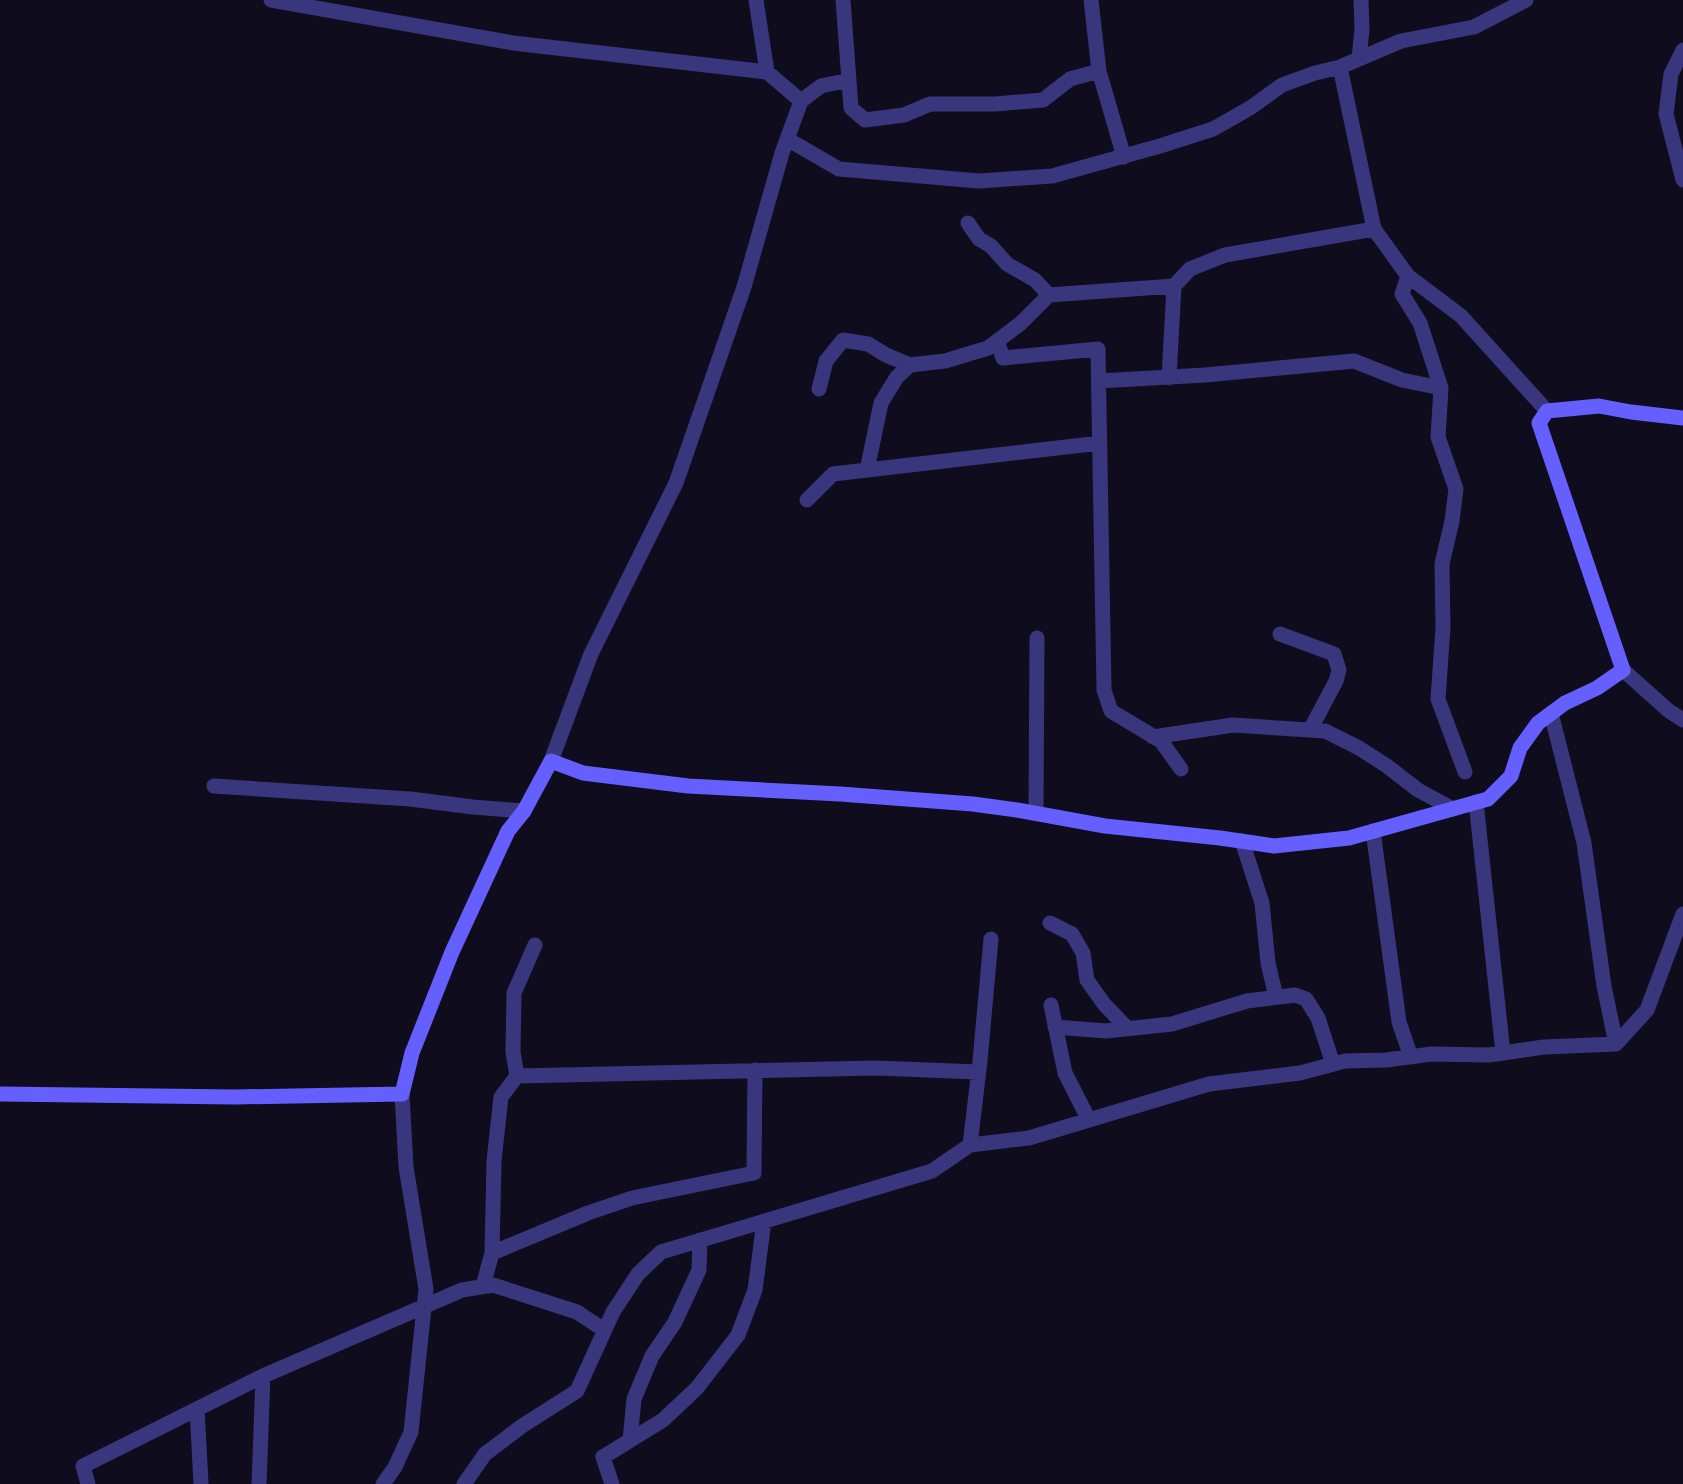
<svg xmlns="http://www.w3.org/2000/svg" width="1683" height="1484" font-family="Jost,sans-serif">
  <rect width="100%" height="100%" fill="#0f0c1d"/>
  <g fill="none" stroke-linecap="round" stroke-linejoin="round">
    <path stroke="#3a367d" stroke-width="15" d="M271,0L513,43L767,72
      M843,0L851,108L865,120L904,115L930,104H995L1043,100L1070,79L1099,71L1091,0
      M1526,0L1474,27L1401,41L1340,67L1374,229L1408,276L1461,316L1547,411
      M1683,50L1671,74L1666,114L1683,180
      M1359,59L1362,29L1361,0
      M1099,71L1124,157
      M801,101L821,86L849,80
      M787,139L839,169L979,181L1052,176L1160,146L1213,129L1250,108L1282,85L1315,73L1340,67
      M968,223L979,239L991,246L1007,264L1035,280L1049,295
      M1408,276L1402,294L1420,323L1441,388L1438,437L1456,489L1452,521L1442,564L1443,627L1438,699L1465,772
      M997,341L1003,358L1098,349L1104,690L1111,711L1161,741L1181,769
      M1169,378L1174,286L1190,269L1225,255L1374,229
      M1099,381L1205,375L1354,361L1402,380L1441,388
      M819,389L826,361L843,340L868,344L886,355L910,365L945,361L988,348L1021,323L1049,295L1174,286
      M867,470L1100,443
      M807,500L833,474L867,470L881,403L897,377L910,365
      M1280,634L1334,654L1339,670L1336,681L1310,730
      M1623,670L1669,711L1683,720
      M1551,713L1584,843L1604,986L1616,1044
      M1153,737L1233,725L1325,731L1359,748L1387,766L1418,790L1453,809
      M551,761L591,654L676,483L744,287L782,153L801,101L767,72L756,0
      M214,786L410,799L473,807L524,811
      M1476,802L1503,1053
      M1036,813L1037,638
      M1373,831L1399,1022L1411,1057
      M1242,841L1262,903L1268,963L1276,997
      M1050,923L1072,934L1083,953L1087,980L1104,1004L1127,1028
      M1051,1005L1065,1073L1089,1120
      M1055,1027L1106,1031L1172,1024L1247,1001L1295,995L1306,999L1318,1018L1333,1064
      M517,1076L513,1052L514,993L535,945
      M970,1145L1029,1138L1209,1084L1300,1073L1345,1061L1386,1060L1432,1054L1489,1055L1544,1047L1616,1044L1647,1010L1683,914
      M492,1253L494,1161L501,1097L517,1076L876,1068L978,1072
      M483,1286L492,1253L588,1213L632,1198L754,1173L755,1070
      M197,1409L201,1484
      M630,1440L634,1399L652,1356L675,1322L699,1270L700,1240
      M88,1484L83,1466L263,1376L462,1290L493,1285L577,1312L604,1330
      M259,1484L263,1376
      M383,1484L395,1467L411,1432L426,1289L406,1167L402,1094
      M464,1484L485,1454L522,1426L577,1391L613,1312L638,1274L661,1252L932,1171L970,1145L980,1061L991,939
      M612,1484L603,1457L663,1420L697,1388L738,1335L755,1290L764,1221"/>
    <path stroke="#665fff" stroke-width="15" d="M0,1094L235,1097L402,1094L412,1053L452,952L508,831L524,811L551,761L583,773L688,786L840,794L973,804L1017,810L1105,826L1220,838L1274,846L1349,838L1488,799L1511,776L1520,748L1538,723L1565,703L1597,688L1623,670L1539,423L1547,411L1599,406L1631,412L1683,418"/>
  </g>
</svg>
